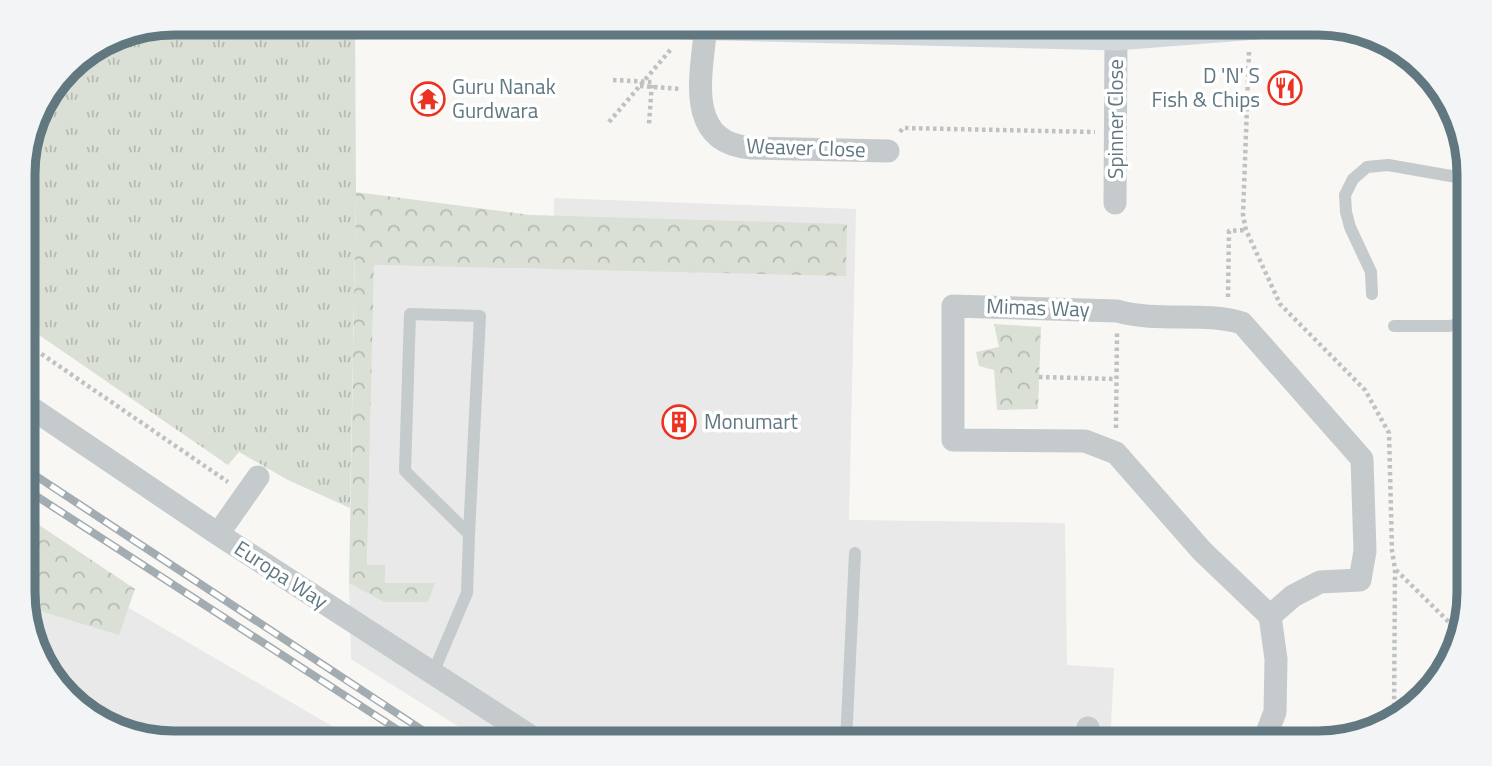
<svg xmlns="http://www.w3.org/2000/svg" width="1492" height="766" font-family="'Titillium Web',sans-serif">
  <defs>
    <pattern id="grass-tufts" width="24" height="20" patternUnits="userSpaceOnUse" patternTransform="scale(1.75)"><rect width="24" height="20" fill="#dae0d5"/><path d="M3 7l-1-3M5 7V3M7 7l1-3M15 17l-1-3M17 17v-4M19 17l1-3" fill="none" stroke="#b4bab2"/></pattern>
    <pattern id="forest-crowns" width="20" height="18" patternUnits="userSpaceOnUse" patternTransform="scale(1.75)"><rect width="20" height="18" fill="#dae0d5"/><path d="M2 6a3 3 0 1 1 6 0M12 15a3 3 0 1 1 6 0" fill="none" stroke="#b4bab2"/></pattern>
  </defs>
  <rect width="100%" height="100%" fill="#f8f7f4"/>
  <path fill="#e8e9e8" d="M554,198L856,209L849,520L1065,523L1067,665L1114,668L1110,743H485L351,659L349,583L385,602H428L434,583H385L367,566L374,265L553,269Z
    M24,547L325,722L359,743H174L107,727L54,684L24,612Z"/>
  <path fill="url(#grass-tufts)" d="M174,23H355L356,192L350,508L288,480L239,452L228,465L23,324V164L39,107L74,61L117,34Z"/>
  <path fill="url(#forest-crowns)" d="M356,192L530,215L847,224L846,276L374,265L367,565H385V583H435L428,602H384L349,583Z
    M994,324L1041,327L1038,409L997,410L994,370L979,366L976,352L999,347Z
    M24,515L135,589L119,635L24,606Z"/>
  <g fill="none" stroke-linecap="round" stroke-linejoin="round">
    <path stroke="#bec2c3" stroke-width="4.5" stroke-dasharray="3.5 3.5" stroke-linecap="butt" d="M1249,52L1243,215L1246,230L1280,304L1365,390L1389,433L1392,551L1395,569L1394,721
      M613,80L652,82L649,124
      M640,86L680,89
      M609,122L672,48
      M900,132L903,128L1095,132
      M1228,297L1229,231L1246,230
      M24,342L228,482
      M1039,377L1115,379
      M1116,428L1117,332
      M1396,570L1460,633"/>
    <path stroke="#c5cacc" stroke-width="12" d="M1372,294L1371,272L1350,227L1346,212L1345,195L1353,179L1367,167L1388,165L1468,179
      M1394,326H1449L1468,322
      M29,625L37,634L39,649
      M433,673L467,593L469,534L405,471L410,314L480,316L469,534
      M659,737L846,739
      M846,743L855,553"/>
    <path stroke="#c5cacc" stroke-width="23" d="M706,24C702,73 683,142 751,148L888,151
      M1115,203L1116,34
      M24,403L218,534L541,743
      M218,534L258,477
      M1088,743V728
      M1263,743L1275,712L1276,659L1270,616L1202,551L1116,453L1085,441L953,440V306L1117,311C1160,323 1203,311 1242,323L1362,459L1365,551L1360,580L1320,582L1293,596L1270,616"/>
    <path stroke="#d2d9dc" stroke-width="33" d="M683,23L1116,34L1256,23"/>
    <defs>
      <path id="rail" d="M24,468L442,743
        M24,488L418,743"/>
    </defs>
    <use href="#rail" stroke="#a3acb0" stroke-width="8"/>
    <use href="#rail" stroke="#fff" stroke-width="5" stroke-dasharray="16" stroke-linecap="butt"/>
  </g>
  <defs>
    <symbol id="restaurant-ring" viewBox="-11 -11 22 22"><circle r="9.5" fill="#fff" stroke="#ec3220" stroke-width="1.5"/><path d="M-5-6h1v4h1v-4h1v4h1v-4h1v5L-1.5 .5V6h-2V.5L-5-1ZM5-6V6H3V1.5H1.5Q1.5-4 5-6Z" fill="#ec3220"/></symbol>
    <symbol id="temple-ring" viewBox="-11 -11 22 22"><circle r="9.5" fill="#fff" stroke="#ec3220" stroke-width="1.5"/><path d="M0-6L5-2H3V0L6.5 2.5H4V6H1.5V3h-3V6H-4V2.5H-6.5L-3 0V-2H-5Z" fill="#ec3220"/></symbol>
    <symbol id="building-ring" viewBox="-11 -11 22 22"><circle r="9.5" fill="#fff" stroke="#ec3220" stroke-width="1.5"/><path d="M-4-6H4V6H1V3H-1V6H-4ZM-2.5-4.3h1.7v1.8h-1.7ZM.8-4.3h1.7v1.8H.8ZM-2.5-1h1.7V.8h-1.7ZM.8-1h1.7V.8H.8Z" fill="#ec3220"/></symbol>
  </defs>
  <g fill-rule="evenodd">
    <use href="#restaurant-ring" x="1266" y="69" width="38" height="38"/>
    <use href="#temple-ring" x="409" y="80" width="38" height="38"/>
    <use href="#building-ring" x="660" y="403" width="38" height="38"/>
  </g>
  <g text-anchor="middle" stroke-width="7" stroke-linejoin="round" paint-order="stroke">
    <g font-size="21" fill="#617881" stroke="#fff" text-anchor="start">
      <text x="1260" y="83" text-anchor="end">D 'N' S<tspan x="1260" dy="24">Fish &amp; Chips</tspan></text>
      <text x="452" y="94">Guru Nanak<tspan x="452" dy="24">Gurdwara</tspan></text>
      <text x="704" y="429">Monumart</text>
    </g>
    <g font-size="21" fill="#617881" stroke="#fff">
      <text transform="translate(1116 119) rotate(-90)" y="7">Spinner Close</text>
      <text transform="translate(806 148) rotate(2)" y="7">Weaver Close</text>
      <text transform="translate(1038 308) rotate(2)" y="7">Mimas Way</text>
      <text transform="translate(281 575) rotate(33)" y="7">Europa Way</text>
    </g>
  </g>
  <path d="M0 0H1492V766H0ZM174 35H1318A139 139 0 0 1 1457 174V592A139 139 0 0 1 1318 731H174A139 139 0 0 1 35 592V174A139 139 0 0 1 174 35Z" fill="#f2f4f5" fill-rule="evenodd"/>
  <path fill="none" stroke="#617881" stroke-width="9" d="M174 35H1318A139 139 0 0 1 1457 174V592A139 139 0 0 1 1318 731H174A139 139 0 0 1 35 592V174A139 139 0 0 1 174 35Z"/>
</svg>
